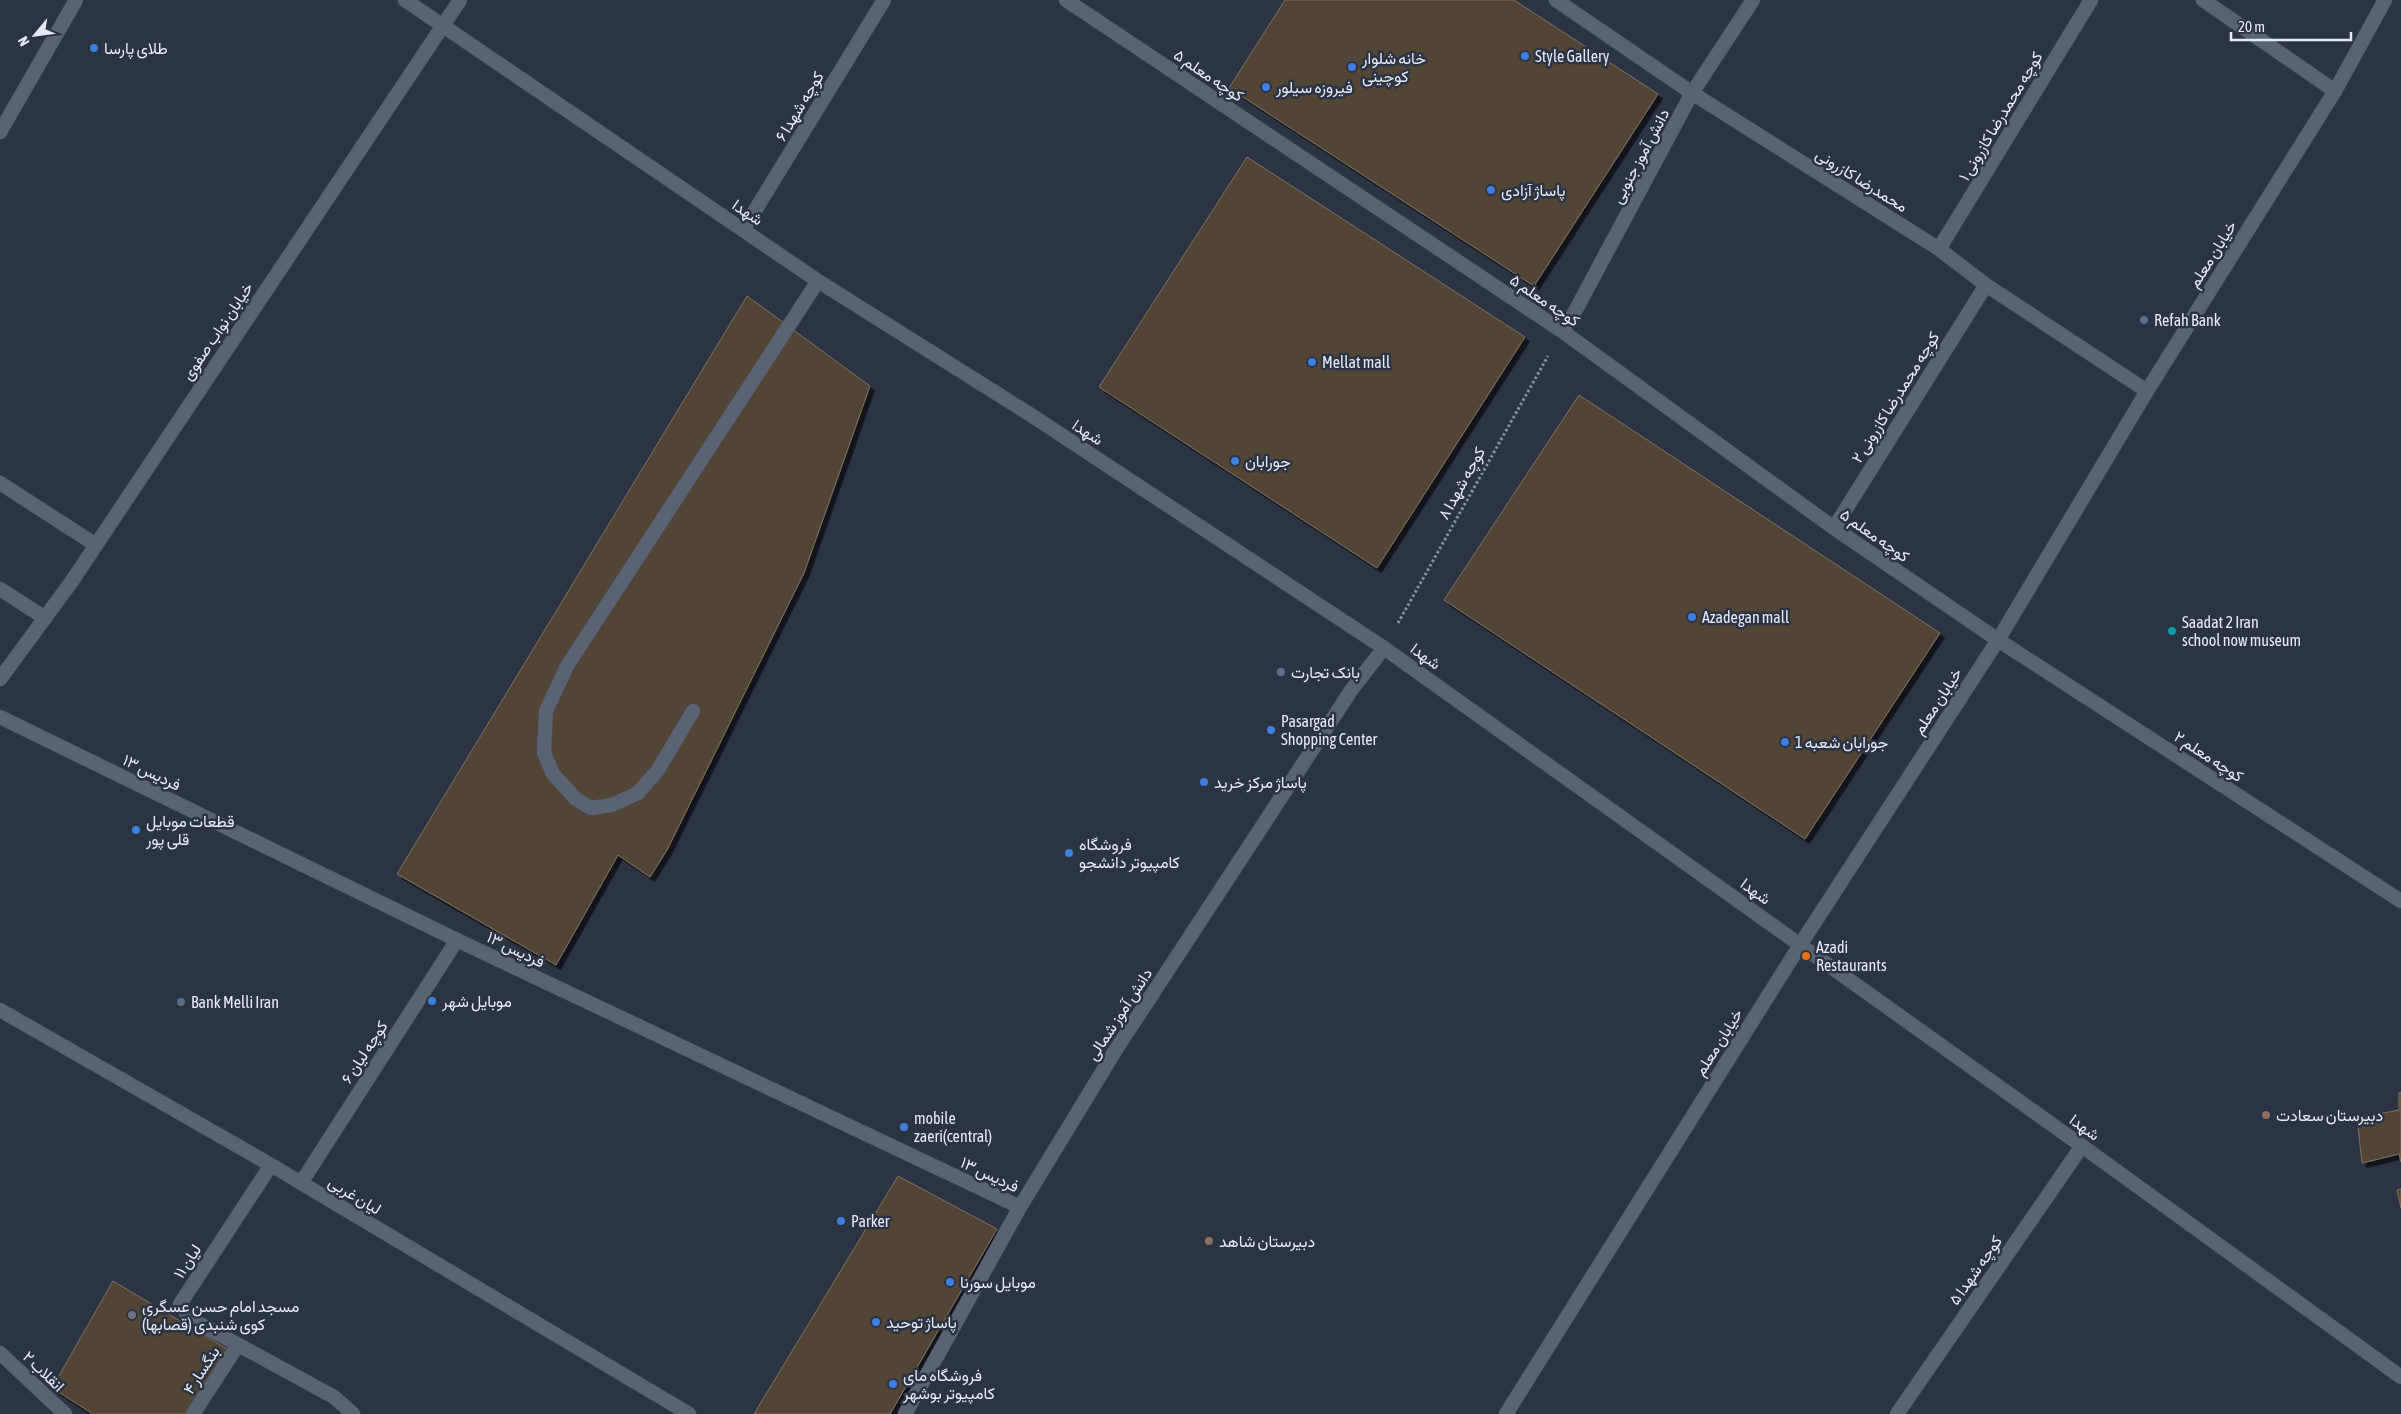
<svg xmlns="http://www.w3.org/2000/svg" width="2401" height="1414" font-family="'Asap Condensed',Vazirmatn,sans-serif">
  <defs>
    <filter id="shadow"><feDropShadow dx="4.5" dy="4.5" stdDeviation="0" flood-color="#0009"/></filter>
  </defs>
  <rect width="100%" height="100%" fill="#2b3443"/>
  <path fill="#524536" stroke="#7e7060" filter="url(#shadow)" d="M1285,0H1514L1658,94L1534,286L1229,88Z
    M1247,157L1525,337L1377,568L1099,387Z
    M747,296L870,386L804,573L667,850L650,877L618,855L556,965L397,874Z
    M1579,395L1940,633L1805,839L1444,600Z
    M2401,1092V1162L2399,1154L2362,1163L2357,1118L2399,1110V1093Z
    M898,1176L997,1229L890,1414H754Z
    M2401,1189V1208L2397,1190Z
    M113,1281L227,1349L185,1414H93L52,1388Z"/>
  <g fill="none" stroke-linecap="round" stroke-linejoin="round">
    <defs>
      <path id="service" d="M693,711L658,770L638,793L612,805L591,808L576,799L553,774L544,753L546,711L567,666L818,281"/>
      <path id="pedestrian" d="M0,483L96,545
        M0,589L45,618
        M0,717L457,940L1020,1207
        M0,1010L271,1165L689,1414
        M271,1165L180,1304L191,1319L334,1397L353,1414
        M301,1183L457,940
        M0,1353L65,1414
        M193,1414L238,1345
        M905,1414L1020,1207L1115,1051L1352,689L1384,648"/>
      <path id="minor" d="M1066,0L1562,331L1834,528L1998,640L2401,901
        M1556,0L1692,93L1939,249L1986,285L2147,391
        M2203,0L2335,91
        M743,230L884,0
        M1939,249L2091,0
        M1562,331L1572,317L1692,93L1753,0
        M1834,528L1986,285
        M1897,1414L2082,1146"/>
      <path id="tertiary" d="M405,0L818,281L1031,415L1384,648L2082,1146L2401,1377
        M0,132L76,0
        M0,679L72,581L460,0
        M1506,1414L1800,945L1998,640L2147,391L2335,91L2385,0"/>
    </defs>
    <use href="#service" stroke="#4a515e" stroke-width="15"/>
    <use href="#pedestrian" stroke="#4a515e" stroke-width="15"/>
    <use href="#minor" stroke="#4a515e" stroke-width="15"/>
    <use href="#tertiary" stroke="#4a515e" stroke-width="15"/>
    <path stroke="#88909c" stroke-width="3" stroke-dasharray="2.5 2.5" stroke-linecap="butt" d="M1398,623L1548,356"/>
    <use href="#service" stroke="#596374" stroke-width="14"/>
    <use href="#pedestrian" stroke="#596374" stroke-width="14"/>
    <use href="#minor" stroke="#596374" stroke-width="14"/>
    <use href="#tertiary" stroke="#596374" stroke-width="14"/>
  </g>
  <g fill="#3f7fe0" stroke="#2b3443" stroke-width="2">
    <circle cx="94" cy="48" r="5"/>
    <circle cx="1525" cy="56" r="5"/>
    <circle cx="1352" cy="67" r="5"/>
    <circle cx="1266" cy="87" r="5"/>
    <circle cx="1491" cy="190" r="5"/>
    <circle cx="1312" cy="362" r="5"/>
    <circle cx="1235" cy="461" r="5"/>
    <circle cx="1692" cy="617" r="5"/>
    <circle cx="1271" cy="730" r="5"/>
    <circle cx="1785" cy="742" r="5"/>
    <circle cx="1204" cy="782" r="5"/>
    <circle cx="136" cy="830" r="5"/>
    <circle cx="1069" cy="853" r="5"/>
    <circle cx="432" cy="1001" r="5"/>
    <circle cx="904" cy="1127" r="5"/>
    <circle cx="841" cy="1221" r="5"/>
    <circle cx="950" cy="1282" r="5"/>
    <circle cx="876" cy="1322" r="5"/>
    <circle cx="893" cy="1384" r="5"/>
  </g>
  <g fill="#5c6f8a" stroke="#2b3443" stroke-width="2">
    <circle cx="2144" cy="320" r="5"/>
    <circle cx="1281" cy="672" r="5"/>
    <circle cx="181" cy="1002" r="5"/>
  </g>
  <circle fill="#0f9aa8" stroke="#2b3443" stroke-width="2" cx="2172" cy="631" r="5"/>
  <circle fill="#e8710a" stroke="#2b3443" stroke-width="2" cx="1806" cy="956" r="5"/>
  <g fill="#8d6e63" stroke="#2b3443" stroke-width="2">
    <circle cx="2266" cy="1115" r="5"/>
    <circle cx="1209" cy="1241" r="5"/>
  </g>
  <circle fill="#6b7280" stroke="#2b3443" stroke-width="2" cx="132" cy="1315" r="5"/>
  <g text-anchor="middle" stroke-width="5" stroke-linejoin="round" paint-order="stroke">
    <g font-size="16" fill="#e5ebf5" stroke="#2b3443" text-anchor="start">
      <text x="104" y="54">طلای پارسا</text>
      <text x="1535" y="62">Style Gallery</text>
      <text x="1362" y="64">خانه شلوار<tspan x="1362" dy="18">کوچینی</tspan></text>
      <text x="1276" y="93">فیروزه سیلور</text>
      <text x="1501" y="196">پاساژ آزادی</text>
      <text x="2154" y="326">Refah Bank</text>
      <text x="1322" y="368">Mellat mall</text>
      <text x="1245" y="467">جورابان</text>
      <text x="1702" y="623">Azadegan mall</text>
      <text x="2182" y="628">Saadat 2 Iran<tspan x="2182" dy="18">school now museum</tspan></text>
      <text x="1291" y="678">بانک تجارت</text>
      <text x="1281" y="727">Pasargad<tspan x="1281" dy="18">Shopping Center</tspan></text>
      <text x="1795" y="748">جورابان شعبه 1</text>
      <text x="1214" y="788">پاساژ مرکز خرید</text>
      <text x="146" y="827">قطعات موبایل<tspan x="146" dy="18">قلی پور</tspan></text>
      <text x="1079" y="850">فروشگاه<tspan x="1079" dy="18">کامپیوتر دانشجو</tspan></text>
      <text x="1816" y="953">Azadi<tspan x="1816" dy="18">Restaurants</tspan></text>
      <text x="442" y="1007">موبایل شهر</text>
      <text x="191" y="1008">Bank Melli Iran</text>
      <text x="2276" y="1121">دبیرستان سعادت</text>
      <text x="914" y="1124">mobile<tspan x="914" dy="18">zaeri(central)</tspan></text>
      <text x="851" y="1227">Parker</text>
      <text x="1219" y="1247">دبیرستان شاهد</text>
      <text x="960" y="1288">موبایل سورنا</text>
      <text x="142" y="1312">مسجد امام حسن عسگری<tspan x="142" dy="18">کوی شنبدی (قصابها)</tspan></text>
      <text x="886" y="1328">پاساژ توحید</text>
      <text x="903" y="1381">فروشگاه مای<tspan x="903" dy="18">کامپیوتر بوشهر</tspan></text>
    </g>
    <g font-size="16" fill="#e5ebf5" stroke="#2b3443">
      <text transform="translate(1209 75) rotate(34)" y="6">کوچه معلم ۵</text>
      <text transform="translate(799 106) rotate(-59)" y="6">کوچه شهدا ۶</text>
      <text transform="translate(2000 116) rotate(-59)" y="6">کوچه محمدرضا کازرونی ۱</text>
      <text transform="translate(1640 156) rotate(-62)" y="6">دانش آموز جنوبی</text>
      <text transform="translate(1862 180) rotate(32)" y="6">محمدرضا کازرونی</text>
      <text transform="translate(748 212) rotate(34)" y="6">شهدا</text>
      <text transform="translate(2212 254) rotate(-58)" y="6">خیابان معلم</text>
      <text transform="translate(1545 300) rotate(34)" y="6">کوچه معلم ۵</text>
      <text transform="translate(217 331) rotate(-56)" y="6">خیابان نواب صفوی</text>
      <text transform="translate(1895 397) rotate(-58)" y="6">کوچه محمدرضا کازرونی ۲</text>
      <text transform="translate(1088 432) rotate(33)" y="6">شهدا</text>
      <text transform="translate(1461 483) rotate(-61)" y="6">کوچه شهدا ۸</text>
      <text transform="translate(1875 535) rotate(35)" y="6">کوچه معلم ۵</text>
      <text transform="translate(1426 656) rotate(36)" y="6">شهدا</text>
      <text transform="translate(1937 701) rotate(-57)" y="6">خیابان معلم</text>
      <text transform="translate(2209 756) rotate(33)" y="6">کوچه معلم ۲</text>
      <text transform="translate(152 772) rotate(26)" y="6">فردیس ۱۳</text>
      <text transform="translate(1756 891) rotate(36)" y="6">شهدا</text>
      <text transform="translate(516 949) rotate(26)" y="6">فردیس ۱۳</text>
      <text transform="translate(1119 1014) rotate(-57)" y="6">دانش آموز شمالی</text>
      <text transform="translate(1718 1042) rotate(-58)" y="6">خیابان معلم</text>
      <text transform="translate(364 1052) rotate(-57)" y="6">کوچه لیان ۶</text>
      <text transform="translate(2085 1127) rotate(36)" y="6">شهدا</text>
      <text transform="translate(990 1174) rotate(25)" y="6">فردیس ۱۳</text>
      <text transform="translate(355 1195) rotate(31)" y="6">لیان غربی</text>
      <text transform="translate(187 1261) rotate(-57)" y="6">لیان ۱۱</text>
      <text transform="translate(1975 1270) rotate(-55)" y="6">کوچه شهدا ۵</text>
      <text transform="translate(201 1370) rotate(-57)" y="6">بنگسار ۴</text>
      <text transform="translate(44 1371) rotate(44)" y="6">انقلاب ۲</text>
    </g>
  </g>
  <g transform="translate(35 35) rotate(241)" stroke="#2b3443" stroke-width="4" paint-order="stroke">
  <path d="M0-4L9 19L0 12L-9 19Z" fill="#e5ebf5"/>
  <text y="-8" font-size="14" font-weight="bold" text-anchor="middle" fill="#e5ebf5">N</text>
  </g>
  <path d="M2231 32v8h120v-8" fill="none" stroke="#e5ebf5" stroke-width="2.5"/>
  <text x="2238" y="32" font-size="15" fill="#e5ebf5" stroke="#2b3443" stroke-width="4" paint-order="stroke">20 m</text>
</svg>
